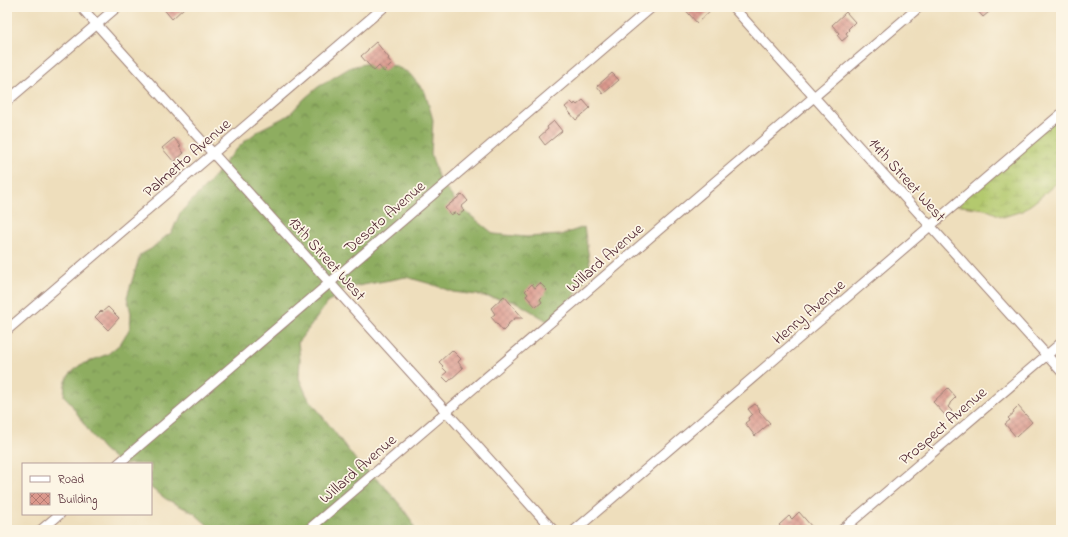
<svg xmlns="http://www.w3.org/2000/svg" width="1068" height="537" font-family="'Indie Flower',sans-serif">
  <defs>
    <pattern id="forest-crowns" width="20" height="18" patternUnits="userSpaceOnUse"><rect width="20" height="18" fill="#8ead61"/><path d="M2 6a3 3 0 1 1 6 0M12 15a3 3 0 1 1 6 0" fill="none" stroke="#768c50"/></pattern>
    <pattern id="wetland-marsh" width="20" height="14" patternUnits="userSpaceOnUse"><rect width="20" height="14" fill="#b3c96e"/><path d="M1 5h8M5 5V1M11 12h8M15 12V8" fill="none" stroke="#9bac5f"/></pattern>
    <pattern id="building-cross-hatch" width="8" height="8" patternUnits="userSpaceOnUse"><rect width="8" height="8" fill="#db988c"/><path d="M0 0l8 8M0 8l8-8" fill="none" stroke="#b47b73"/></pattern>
  </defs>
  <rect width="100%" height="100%" fill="#fcf5e5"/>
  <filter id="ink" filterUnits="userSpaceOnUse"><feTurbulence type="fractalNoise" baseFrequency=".025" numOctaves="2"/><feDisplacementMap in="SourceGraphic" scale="8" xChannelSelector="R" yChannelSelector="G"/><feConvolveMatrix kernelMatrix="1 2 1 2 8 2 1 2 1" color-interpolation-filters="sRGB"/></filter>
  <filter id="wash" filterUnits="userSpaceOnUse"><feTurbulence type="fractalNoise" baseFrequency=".012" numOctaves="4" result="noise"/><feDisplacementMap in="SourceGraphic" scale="16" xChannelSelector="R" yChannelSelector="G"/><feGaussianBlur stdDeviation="0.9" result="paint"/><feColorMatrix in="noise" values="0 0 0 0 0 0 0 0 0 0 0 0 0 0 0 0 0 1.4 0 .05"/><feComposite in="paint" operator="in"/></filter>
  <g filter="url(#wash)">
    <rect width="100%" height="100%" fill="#eedebc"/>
    <path fill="url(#forest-crowns)" stroke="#6c6646" d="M378,63L395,66L409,73L425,92L433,120L431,154L439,180L461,208L494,234L526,237L561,235L584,227L591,271L554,325L516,302L477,295L453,292L431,284L406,277L347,288L328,302L310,327L298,342L300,359L299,378L307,396L355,459L387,489L401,506L411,520L415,530H213L194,513L166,499L151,488V464H121L103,449L90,433L69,401L64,396L65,384L69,375L80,365L108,354L120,344L130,328L131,313L127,297L140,255L151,249L165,237L172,232L180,213L210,182L227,159L245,141L261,129L289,115L304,99L318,87L351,67L364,64Z"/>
    <path fill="url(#wetland-marsh)" stroke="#7e744c" d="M1061,114V179L1037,200L1022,211L1003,217L985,209L953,205Z"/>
    <g id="blocks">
      <path fill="url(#building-cross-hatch)" d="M162,7H185L172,19Z
        M683,7H714L697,23Z
        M974,7H995L983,17Z
        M846,12L855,22L848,29L849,30L846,33L848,36L842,41L837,35L839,33L832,25Z
        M376,42L389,58L388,59L392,64L384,72L379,66L374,71L361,56L368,50V49Z
        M612,73L619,80L603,94L597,86Z
        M583,100L590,108L576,120L565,107L571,102L574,105L575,103L577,105Z
        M554,121L562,131L545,145L539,137L548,129L547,127Z
        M174,138L181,146L179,147L184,153L174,162L162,148Z
        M462,194L468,201L461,207L464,211L459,215L456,212L451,215L445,208Z
        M540,283L547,290L544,293L545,294L540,299L542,302L536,307L526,296L528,294L525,291L532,284L535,288Z
        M504,296L523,318H515L508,324L509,325L503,331L491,317L495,314L491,308Z
        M108,307L119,318L108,330L95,317L101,311L102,312Z
        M452,350L461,359L458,362L463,368L448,382L442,376L447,372L442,367L443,366L439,362Z
        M948,388L956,397L950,403V404L948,407L952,411L946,416L933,402Z
        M755,404L760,410L759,411L770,423L755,436L745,423L749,420L748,418L752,414L748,409Z
        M1018,406L1032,422L1016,437L1005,424L1010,420L1008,418L1014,413L1013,411Z
        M799,512L812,527L808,530H784L779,525L789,516L792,519Z"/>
    </g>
  </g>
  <g filter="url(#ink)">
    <use href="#blocks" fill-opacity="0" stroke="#9c7e74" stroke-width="1"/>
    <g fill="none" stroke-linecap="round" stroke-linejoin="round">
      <defs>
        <path id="minor" d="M81,7L553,530
          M733,7L1061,371
          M7,101L117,7
          M7,330L384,7
          M118,464L652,7
          M41,530L60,514
          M308,530L919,7
          M575,530L1061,114
          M842,530L1061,343"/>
      </defs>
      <use href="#minor" stroke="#9c7e74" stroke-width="11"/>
      <use href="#minor" stroke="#fff" stroke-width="9"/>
    </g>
  </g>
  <g text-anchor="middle" stroke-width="3.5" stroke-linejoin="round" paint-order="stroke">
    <g font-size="16" fill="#4a1f2b" stroke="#fcf5e5">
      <text transform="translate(186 157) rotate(-41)" y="6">Palmetto Avenue</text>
      <text transform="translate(908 179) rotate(48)" y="6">14th Street West</text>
      <text transform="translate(384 216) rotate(-41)" y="6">Desoto Avenue</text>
      <text transform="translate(604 257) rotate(-41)" y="6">Willard Avenue</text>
      <text transform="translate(328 258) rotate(48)" y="6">13th Street West</text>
      <text transform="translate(808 311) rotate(-41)" y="6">Henry Avenue</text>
      <text transform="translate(942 425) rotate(-41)" y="6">Prospect Avenue</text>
      <text transform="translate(357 468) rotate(-41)" y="6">Willard Avenue</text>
    </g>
  </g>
  <rect width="1068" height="537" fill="none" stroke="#fcf5e5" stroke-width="24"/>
  <rect x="22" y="463" width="130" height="52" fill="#fcf5e5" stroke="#b59f9b"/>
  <rect x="30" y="476" width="20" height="6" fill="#ffffff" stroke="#b59f9b"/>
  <text x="58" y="483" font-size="12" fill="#4a1f2b">Road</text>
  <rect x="30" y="493" width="20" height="12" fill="url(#building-cross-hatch)" stroke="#b59f9b"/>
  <text x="58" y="503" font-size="12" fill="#4a1f2b">Building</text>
</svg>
